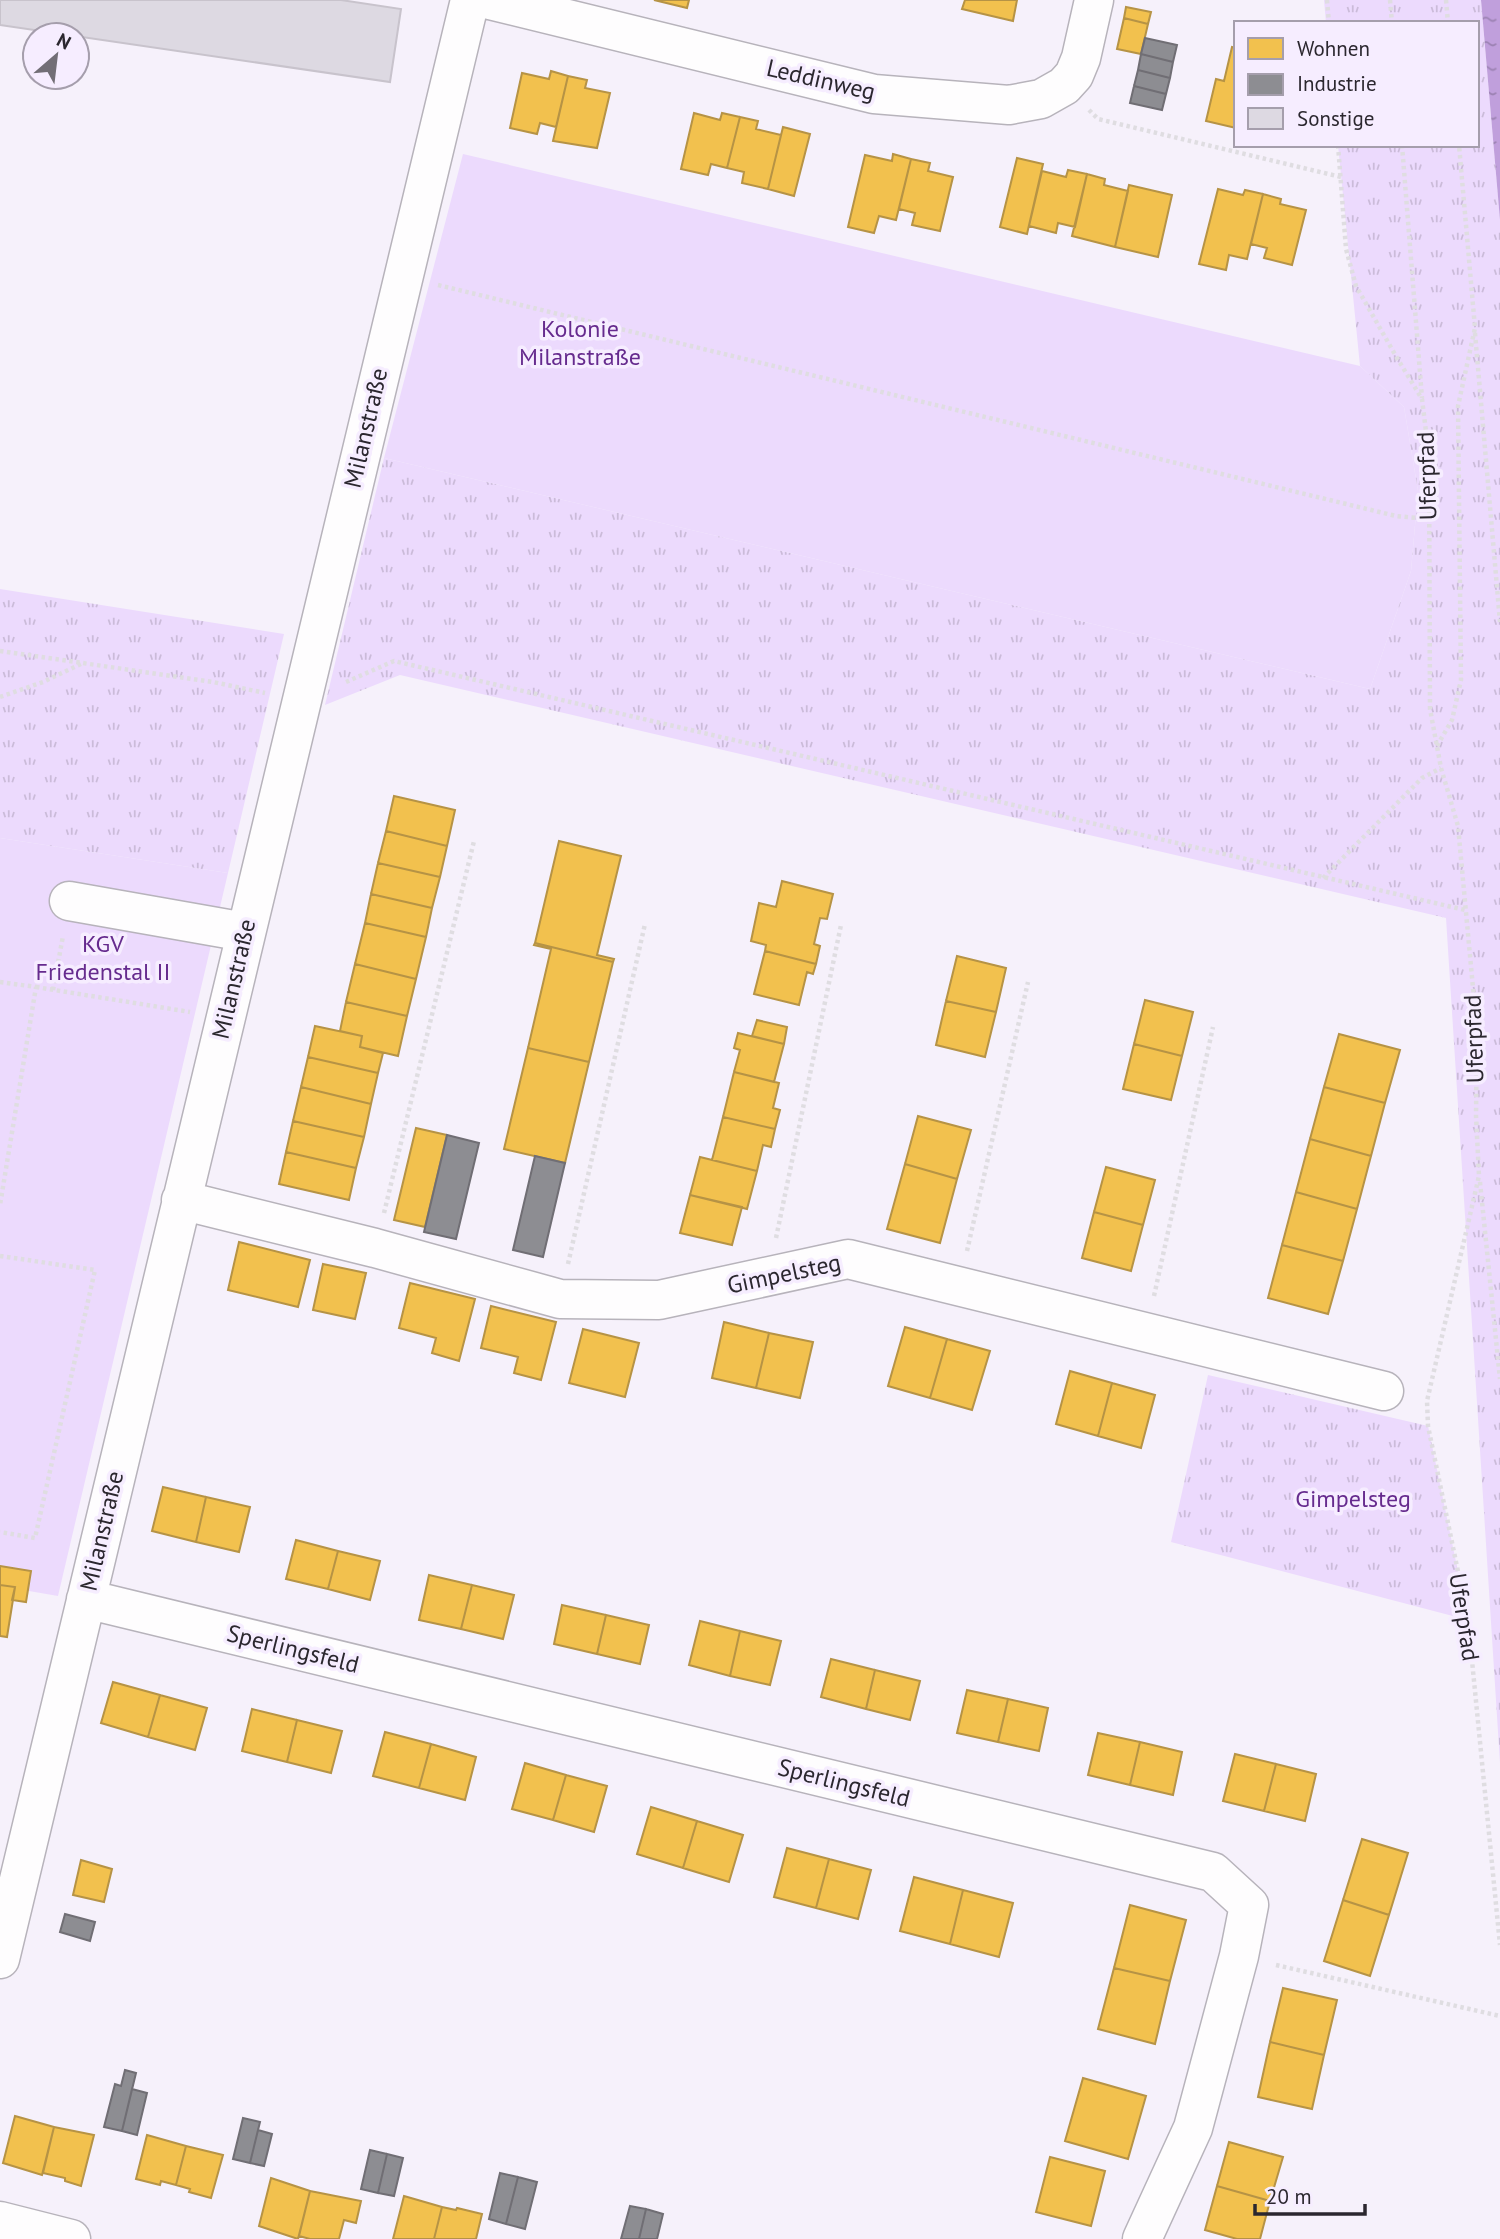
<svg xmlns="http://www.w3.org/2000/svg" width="1500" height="2239" font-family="'PT Sans',sans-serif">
  <defs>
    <pattern id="park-tufts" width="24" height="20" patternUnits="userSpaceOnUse" patternTransform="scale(1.75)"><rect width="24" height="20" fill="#ecdafd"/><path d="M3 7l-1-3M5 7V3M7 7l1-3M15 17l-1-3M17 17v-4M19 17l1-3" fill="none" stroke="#cbbbd9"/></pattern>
    <pattern id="water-ripples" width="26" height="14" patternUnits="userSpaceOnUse" patternTransform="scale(1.75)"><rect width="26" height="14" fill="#c09fdc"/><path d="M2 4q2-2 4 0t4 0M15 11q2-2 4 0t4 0" fill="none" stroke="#9c82b3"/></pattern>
  </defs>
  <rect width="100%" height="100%" fill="#f6f1fb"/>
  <path fill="#ecdafd" d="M463,154L1360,366L1404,407L1418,491L1411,571L1370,689L384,458Z
    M0,838L228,873L58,1596L0,1586Z"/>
  <path fill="url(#park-tufts)" d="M1324,0H1481L1500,220V1763L1446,918L400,675L325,705L384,458L1370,689L1411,571L1418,491L1404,407L1360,366L1338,145H1477V23H1326Z
    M0,589L284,634L228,873L0,838Z
    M1208,1375L1428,1426L1468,1620L1171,1542Z"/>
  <path fill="url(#water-ripples)" d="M1481,0H1500V220Z"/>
  <path fill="#f2c14e" stroke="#b69345" stroke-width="2" d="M654,0H689L687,8Z
    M965,0H1017L1013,21L962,9Z
    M1126,7L1151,12L1148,24L1124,18Z
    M1124,18L1148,24L1141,54L1117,49Z
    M1232,47L1236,48V128L1206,121L1216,79L1224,81Z
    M551,71L568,76L556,127L540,123L537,134L510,128L522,73L549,79Z
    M568,76L587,80L585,88L610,93L597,148L553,141Z
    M694,113L720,120L722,113L740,117L727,168L711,164L708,175L681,169Z
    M740,117L758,121L756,129L781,135L768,189L742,183L744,172L727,168Z
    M783,127L810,134L794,196L768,189Z
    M893,154L911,159L896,220L879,216L874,233L848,227L865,155L892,161Z
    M1017,158L1043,164L1027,234L1000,227Z
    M911,159L930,163L928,171L953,177L940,231L912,225L915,213L899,209Z
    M1068,170L1087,174L1075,227L1058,223L1056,233L1029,226L1042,171L1066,177Z
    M1087,174L1105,179L1104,185L1128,191L1115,247L1072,236Z
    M1129,185L1172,195L1158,257L1115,247Z
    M1218,189L1243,195L1245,190L1263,194L1247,259L1229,255L1226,270L1199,264Z
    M1263,194L1281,199L1280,204L1306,210L1292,265L1264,258L1267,248L1251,244Z
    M394,796L455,810L447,846L386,831Z
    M386,831L447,846L440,877L378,863Z
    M559,841L621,856L597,955L614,959L613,962L535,943Z
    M378,863L440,877L432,908L371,894Z
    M782,881L833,894L827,919L820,918L814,944L820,946L816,964L765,951L766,945L751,941L759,903L776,907Z
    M371,894L432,908L426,937L365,923Z
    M365,923L426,937L416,979L355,964Z
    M535,943L613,962L589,1062L528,1048L551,949L534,945Z
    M765,951L816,964L813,974L807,972L799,1005L754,994Z
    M957,956L1006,968L996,1012L946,1001Z
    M355,964L416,979L407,1016L346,1002Z
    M1145,1000L1193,1012L1182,1056L1134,1044Z
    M946,1001L996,1012L985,1057L936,1045Z
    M346,1002L407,1016L398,1056L360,1047L362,1036L340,1031Z
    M757,1020L787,1027L784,1044L752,1036Z
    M315,1026L362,1036L360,1047L383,1053L378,1073L308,1057Z
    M738,1033L784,1044L774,1082L734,1072L740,1050L734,1048Z
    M1339,1034L1400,1050L1385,1103L1324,1087Z
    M1134,1044L1182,1056L1171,1100L1123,1089Z
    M528,1048L589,1062L565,1163L504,1149Z
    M308,1057L378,1073L371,1104L301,1087Z
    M734,1072L779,1083L773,1108L780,1110L775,1129L723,1117Z
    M301,1087L371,1104L364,1137L293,1121Z
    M1324,1087L1385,1103L1371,1156L1310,1139Z
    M918,1116L971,1130L957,1179L905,1164Z
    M723,1117L775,1129L771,1147L763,1145L757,1171L712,1160Z
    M293,1121L364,1137L356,1168L286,1152Z
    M416,1128L447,1135L425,1227L394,1220Z
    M1310,1139L1371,1156L1357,1209L1296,1192Z
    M286,1152L356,1168L349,1200L279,1184Z
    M700,1157L757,1171L747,1209L690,1195Z
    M905,1164L957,1179L940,1243L887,1229Z
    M1106,1167L1155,1180L1143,1225L1094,1212Z
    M1296,1192L1357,1209L1343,1261L1282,1245Z
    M690,1195L742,1207L732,1245L680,1233Z
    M1094,1212L1143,1225L1131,1271L1082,1258Z
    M239,1242L310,1260L298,1307L228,1290Z
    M1282,1245L1343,1261L1328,1314L1268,1298Z
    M323,1264L366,1273L355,1319L313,1310Z
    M410,1283L475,1299L459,1361L432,1353L436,1338L399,1328Z
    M491,1306L556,1322L541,1380L514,1373L518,1357L481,1348Z
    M724,1322L769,1333L756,1388L712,1378Z
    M905,1327L947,1339L930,1398L888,1386Z
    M583,1329L639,1343L625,1397L569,1383Z
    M769,1333L813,1342L800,1398L756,1388Z
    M947,1339L990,1351L972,1410L930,1398Z
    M1070,1371L1112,1383L1098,1436L1056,1424Z
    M1112,1383L1155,1395L1141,1448L1098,1436Z
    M163,1487L206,1497L196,1542L152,1531Z
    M206,1497L250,1507L239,1552L196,1542Z
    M296,1540L338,1551L328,1589L286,1579Z
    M338,1551L380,1561L370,1600L328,1589Z
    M0,1566L31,1571L26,1602L12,1600L15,1587L0,1585Z
    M429,1575L472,1585L461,1629L419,1620Z
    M0,1585L15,1587L7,1637L0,1636Z
    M472,1585L514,1595L503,1639L461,1629Z
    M562,1605L606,1615L597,1654L554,1644Z
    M606,1615L649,1625L640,1664L597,1654Z
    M700,1621L740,1631L730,1676L689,1665Z
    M740,1631L781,1641L770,1685L730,1676Z
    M831,1659L875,1670L866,1709L821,1697Z
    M875,1670L920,1681L910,1720L866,1709Z
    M113,1682L160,1695L148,1737L101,1723Z
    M967,1690L1008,1699L998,1742L957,1733Z
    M160,1695L207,1708L195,1750L148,1737Z
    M1008,1699L1048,1708L1039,1751L998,1742Z
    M252,1709L297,1720L287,1762L242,1751Z
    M297,1720L342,1731L331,1773L287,1762Z
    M385,1732L431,1744L419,1788L373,1776Z
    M1098,1733L1140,1742L1130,1785L1088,1775Z
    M1140,1742L1182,1752L1173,1795L1130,1785Z
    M431,1744L476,1757L465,1800L419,1788Z
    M1235,1754L1276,1764L1264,1811L1223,1801Z
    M525,1763L566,1775L553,1820L512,1809Z
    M1276,1764L1316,1774L1305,1821L1264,1811Z
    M566,1775L607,1786L594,1832L553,1820Z
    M651,1807L697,1821L683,1868L637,1854Z
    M697,1821L743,1835L729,1882L683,1868Z
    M1362,1839L1408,1853L1389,1915L1343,1900Z
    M787,1848L829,1859L816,1908L774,1897Z
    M829,1859L871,1870L858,1919L816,1908Z
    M81,1860L112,1869L104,1902L73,1895Z
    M914,1877L963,1890L950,1944L900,1931Z
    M963,1890L1013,1903L999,1957L950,1944Z
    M1343,1900L1389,1915L1370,1976L1324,1961Z
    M1130,1905L1186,1920L1170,1981L1114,1968Z
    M1114,1968L1170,1981L1155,2044L1098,2029Z
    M1283,1988L1337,2000L1324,2055L1270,2042Z
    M1270,2042L1324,2055L1312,2109L1258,2097Z
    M1083,2078L1146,2096L1128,2159L1065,2141Z
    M15,2116L54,2127L42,2175L3,2163Z
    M54,2127L94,2135L81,2186L65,2181V2178L43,2173Z
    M147,2135L186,2146L176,2185L161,2181L160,2185L136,2179Z
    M1229,2142L1283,2157L1270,2201L1217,2186Z
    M186,2146L223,2155L211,2198L189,2192L190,2189L176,2185Z
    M1050,2157L1105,2171L1091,2226L1036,2212Z
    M271,2178L310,2191L298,2239L259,2226Z
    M1217,2186L1270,2201L1260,2239H1237L1205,2230Z
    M310,2191L361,2201L356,2223L344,2220L339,2239H310L299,2236Z
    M404,2196L442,2207L434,2239H393Z
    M442,2207L456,2210L457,2208L482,2214L476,2239H434Z"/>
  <path fill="#8d8d92" stroke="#706e74" stroke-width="2" d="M1145,38L1177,45L1173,62L1141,54Z
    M1141,54L1173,62L1170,78L1138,70Z
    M1138,70L1170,78L1166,94L1134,86Z
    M1134,86L1166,94L1162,110L1130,103Z
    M447,1135L479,1143L456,1239L424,1232Z
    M535,1156L565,1163L543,1257L513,1250Z
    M65,1914L95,1922L90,1941L60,1932Z
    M125,2070L136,2073L122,2131L104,2127L115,2084L121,2086Z
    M132,2089L147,2093L137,2135L122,2131Z
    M243,2118L260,2122L250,2163L233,2159Z
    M258,2130L272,2134L264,2166L250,2163Z
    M370,2150L387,2154L378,2193L361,2189Z
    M387,2154L403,2158L394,2196L378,2193Z
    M500,2173L518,2177L506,2224L489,2219Z
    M518,2177L537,2182L525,2229L506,2224Z
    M630,2206L646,2209L639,2239H621Z
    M646,2209L663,2214L657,2239H639Z"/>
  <path fill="#ddd9e2" stroke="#c8c3cc" stroke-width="2" d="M0,0H341L401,9L390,82L0,25Z"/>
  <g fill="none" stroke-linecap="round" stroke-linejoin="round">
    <defs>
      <path id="minor" d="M490,0L874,94L1009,105L1041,99L1064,86L1074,75L1081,58L1094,0
        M69,901L245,932
        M181,1200L375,1248L560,1299L659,1300L848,1259L1384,1391
        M86,1599L1213,1872L1249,1905L1239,1956L1193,2128L1142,2239
        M0,1959L470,0
        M0,2221L71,2239"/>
    </defs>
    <use href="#minor" stroke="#b7b3bb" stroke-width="41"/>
    <path stroke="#dfdde1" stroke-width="4.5" stroke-dasharray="3.5 3.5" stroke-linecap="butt" d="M1327,0L1329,23
      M1390,0L1392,23
      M1446,0L1448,23
      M1089,110L1098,119L1341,177
      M1338,145L1346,249L1356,286L1397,358L1422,399L1429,456L1430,709L1441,768L1458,826L1477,1031L1476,1116L1479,1176L1427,1401L1428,1426L1468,1620L1500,1945
      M1402,145L1422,398
      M438,285L1396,516L1428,519
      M1475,333L1500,622
      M0,651L213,682L265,693
      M346,682L394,661L1465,910
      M0,697L43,682L83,663
      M1437,746L1452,720L1461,680L1458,406L1475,328L1459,145
      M1323,878L1422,778L1441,768
      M0,982L36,987L0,1205
      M36,987L190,1012
      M53,990L63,936
      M1480,1182L1500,1379
      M384,1213L474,841
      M776,1238L841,925
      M967,1251L1028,982
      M0,1256L95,1270L35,1538L0,1532
      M568,1264L645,924
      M1154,1296L1213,1027
      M1276,1965L1500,2016"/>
    <use href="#minor" stroke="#fefdfe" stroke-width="38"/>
  </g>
  <g text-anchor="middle" stroke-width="7" stroke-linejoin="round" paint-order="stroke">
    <g font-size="24" fill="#2b272f" stroke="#f6edff">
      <text transform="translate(821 80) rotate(13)" y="8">Leddinweg</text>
      <text transform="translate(366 428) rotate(-77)" y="8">Milanstraße</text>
      <text transform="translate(1427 476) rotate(-92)" y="8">Uferpfad</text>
      <text transform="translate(234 979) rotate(-77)" y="8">Milanstraße</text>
      <text transform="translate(1474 1039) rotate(-92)" y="8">Uferpfad</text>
      <text transform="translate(784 1274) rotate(-12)" y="8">Gimpelsteg</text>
      <text transform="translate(102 1531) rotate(-77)" y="8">Milanstraße</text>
      <text transform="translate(1464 1617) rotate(81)" y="8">Uferpfad</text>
      <text transform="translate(293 1649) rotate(14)" y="8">Sperlingsfeld</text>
      <text transform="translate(844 1783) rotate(14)" y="8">Sperlingsfeld</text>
    </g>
    <g font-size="24" fill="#662b8e" stroke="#f6edff">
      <text x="580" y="337">Kolonie<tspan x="580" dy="28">Milanstraße</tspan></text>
      <text x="103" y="952">KGV<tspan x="103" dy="28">Friedenstal II</tspan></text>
      <text x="1353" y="1507">Gimpelsteg</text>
    </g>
  </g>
  <rect x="1234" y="21" width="245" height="126" fill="#f6edff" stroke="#a59eac" stroke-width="2"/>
  <rect x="1248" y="38" width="35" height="21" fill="#f2c14e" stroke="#a59eac" stroke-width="2"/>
  <text x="1297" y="56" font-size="21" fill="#2b272f">Wohnen</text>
  <rect x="1248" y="74" width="35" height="21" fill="#8d8d92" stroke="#a59eac" stroke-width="2"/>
  <text x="1297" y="91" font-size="21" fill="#2b272f">Industrie</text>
  <rect x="1248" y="108" width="35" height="21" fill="#ddd9e2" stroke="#a59eac" stroke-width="2"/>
  <text x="1297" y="126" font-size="21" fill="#2b272f">Sonstige</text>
  <g transform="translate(56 56) rotate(28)"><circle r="33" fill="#f6edff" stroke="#a59eac" stroke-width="2"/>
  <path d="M0-5L12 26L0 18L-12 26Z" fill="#726e76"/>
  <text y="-10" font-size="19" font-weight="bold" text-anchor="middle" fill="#2b272f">N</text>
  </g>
  <path d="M1255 2204v10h110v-10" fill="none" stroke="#2b272f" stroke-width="3.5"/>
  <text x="1266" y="2204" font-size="21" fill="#2b272f" stroke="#f6edff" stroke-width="5" paint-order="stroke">20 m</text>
</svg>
